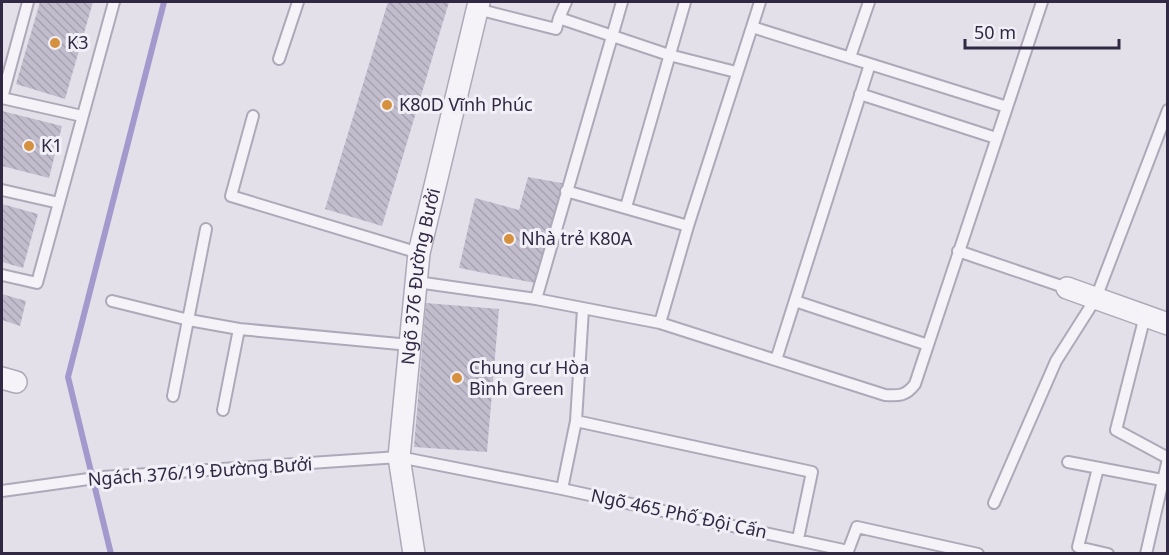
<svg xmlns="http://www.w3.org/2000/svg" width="1169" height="555" font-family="'Noto Sans',sans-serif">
  <defs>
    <pattern id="building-back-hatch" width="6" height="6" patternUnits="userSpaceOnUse" patternTransform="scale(1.5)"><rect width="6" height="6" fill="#c2bdcd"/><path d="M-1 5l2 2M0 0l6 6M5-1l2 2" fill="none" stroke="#a7a2b1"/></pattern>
  </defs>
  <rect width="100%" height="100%" fill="#e3e0ea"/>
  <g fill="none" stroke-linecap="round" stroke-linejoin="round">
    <path stroke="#a499cc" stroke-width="6" d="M111,554L68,377L164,2"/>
  </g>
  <path fill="url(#building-back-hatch)" d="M40,2H93L65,99L16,84Z
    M388,2H449L382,226L325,209Z
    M2,111L62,126L49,178L2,166Z
    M528,177L567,184L540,284L459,268L475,198L519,210Z
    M2,204L38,214L23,268L2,262Z
    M2,294L26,301L20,326L2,320Z
    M426,303L499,309L487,452L414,447Z"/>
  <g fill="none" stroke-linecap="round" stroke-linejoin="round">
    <defs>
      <path id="service" d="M566,2L559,18L669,55L736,72
        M477,9L556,29L559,18
        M752,27L1007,107
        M850,57L869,2
        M279,59L298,2
        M860,94L996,138
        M2,98L28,2
        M2,98L82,116
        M253,116L231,196L419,253
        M2,190L59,203
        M566,191L688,226
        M626,207L685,2
        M958,251L1067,288
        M2,275L37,283L114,2
        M417,282L536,299L660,323L688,226L760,2
        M536,299L622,2
        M112,301L189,320L239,329L410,345
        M795,301L928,345
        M583,309L576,421L812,472L798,539
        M1145,316L1116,430L1168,458
        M660,323L885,395C899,396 906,396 915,384L1042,2
        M776,360L870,64
        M173,396L206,229
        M223,410L239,329
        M1068,462L1162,480
        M1098,468L1078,547L1108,554
        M562,489L576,421
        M2,491L103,477L399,457L562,489L848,551L857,527L978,554
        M994,503L1056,361L1096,298L1168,110
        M1146,554L1168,459"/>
      <g id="minor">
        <path d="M1067,288L1168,324"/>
        <path d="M2,378L16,382"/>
        <path id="s1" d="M414,554L399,457L419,253L479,2"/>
      </g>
    </defs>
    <use href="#service" stroke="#aea9b8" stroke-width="14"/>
    <use href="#minor" stroke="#aea9b8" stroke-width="24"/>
    <use href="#service" stroke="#f5f3f8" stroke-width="10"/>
    <use href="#minor" stroke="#f5f3f8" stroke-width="21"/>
  </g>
  <g fill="#d6913f" stroke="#f2f0f7" stroke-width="2">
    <circle cx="55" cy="43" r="6"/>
    <circle cx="387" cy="105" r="6"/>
    <circle cx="29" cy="146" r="6"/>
    <circle cx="509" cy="239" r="6"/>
    <circle cx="457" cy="378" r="6"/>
  </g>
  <g text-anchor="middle" stroke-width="6" stroke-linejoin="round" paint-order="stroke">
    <g font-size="18" fill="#312843" stroke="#f2f0f7" text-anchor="start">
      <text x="67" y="49">K3</text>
      <text x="399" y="111">K80D Vĩnh Phúc</text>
      <text x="41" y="152">K1</text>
      <text x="521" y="245">Nhà trẻ K80A</text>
      <text x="469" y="374">Chung cư Hòa<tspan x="469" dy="21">Bình Green</tspan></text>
    </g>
    <g font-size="18" fill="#312843" stroke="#f2f0f7">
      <text dy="6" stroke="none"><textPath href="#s1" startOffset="280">Ngõ 376 Đường Bưởi</textPath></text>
      <text transform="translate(200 472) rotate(-4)" y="6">Ngách 376/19 Đường Bưởi</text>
      <text transform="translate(679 514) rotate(12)" y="6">Ngõ 465 Phố Đội Cấn</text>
    </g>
  </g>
  <rect width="1169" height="555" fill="none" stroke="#312843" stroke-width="6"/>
  <path d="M965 39v9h154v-9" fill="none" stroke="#312843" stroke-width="3"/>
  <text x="974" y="39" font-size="18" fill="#312843" stroke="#f2f0f7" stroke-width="4.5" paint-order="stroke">50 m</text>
</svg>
